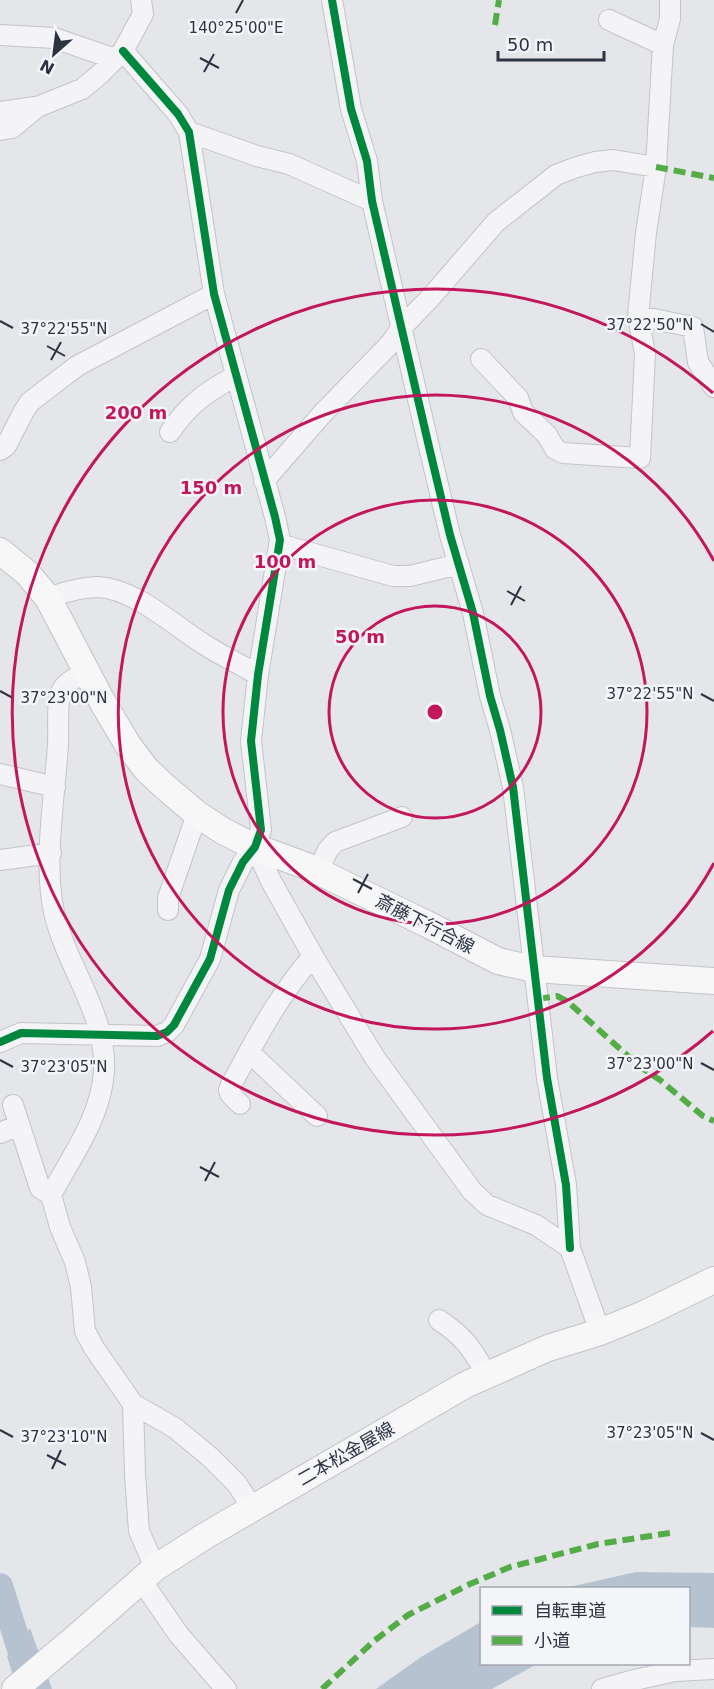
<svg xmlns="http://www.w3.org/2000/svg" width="714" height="1689" font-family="'DejaVu Sans','Noto Sans JP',sans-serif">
  <rect width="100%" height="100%" fill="#e4e6e9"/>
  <path fill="#b6c2d0" d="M636,1572L714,1573V1628L689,1627L688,1588H565Z
    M481,1622L482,1664H537L492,1689H376L421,1657Z
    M30,1628L52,1689H17L7,1656Z"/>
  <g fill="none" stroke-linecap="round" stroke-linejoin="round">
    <path stroke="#b6c2d0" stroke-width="26" d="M0,1586L28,1675"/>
    <defs>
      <path id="minor" d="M332,0L351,109L367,161L372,201L430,451L450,535L473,613L490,696L500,730L513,787L547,1078L566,1185L570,1248
        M609,20L663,45
        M0,35L54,38L115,59
        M0,112L35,107
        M0,130L12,128L37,107L82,89L99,75L123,51L143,14L141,0
        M189,132L257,156L289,164L372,201
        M638,316L693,327L698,362L714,387
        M481,359L518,398L523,412L547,435L555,449L563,453L640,458L645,354L638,316L646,233L656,167L663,45L670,19V0
        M170,432C188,405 207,391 236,376
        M0,450L6,446L24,411L30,402L77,366L214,294
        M264,481L322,414L391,343L402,327L431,297L496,222L556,175L574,168L595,162L613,160L656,167
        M279,544L393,576H410L459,564
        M48,598C65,592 81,587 98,587C135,589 172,624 202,643C220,655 240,664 258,675
        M88,673C78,677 68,680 62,690C56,701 59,730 58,744C55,795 43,862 54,912C66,966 107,1014 104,1071C101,1118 72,1155 51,1195L60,1227L75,1262L81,1287L85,1331L94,1348L133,1404L135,1474L139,1531L155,1568
        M0,774L55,787
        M255,847L272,883L313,956L345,1009L375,1058L472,1191L487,1205L536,1225L570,1248L600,1332
        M0,860L51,853
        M318,871L328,850L335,842L402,817
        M168,910V898L197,814
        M0,1042L21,1033L157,1036L167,1032L174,1025L210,959L229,890L243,862L255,847L261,830L251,741L258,675L280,540L275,517L214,294L189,132L178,114L123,51
        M249,1052L317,1116
        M240,1104L231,1095L229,1090L231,1085C256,1039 278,996 313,956
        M13,1105L40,1188L51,1195
        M0,1133L19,1125
        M439,1320C466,1338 471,1348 487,1375
        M133,1404L175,1428L210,1457L237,1484L253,1509
        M141,1580L179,1635L226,1689
        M602,1689L630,1681L675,1671L714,1669"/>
      <path id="major" d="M0,551L27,573L48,598L103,703L128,745L146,769L164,786L197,814L223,831L255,847L309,867L427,924L498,961L534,969L714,981
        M15,1689L80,1634L155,1568L205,1536L465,1385L548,1348L600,1332L644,1314L714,1280"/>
    </defs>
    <use href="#minor" stroke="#c3c4c7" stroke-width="22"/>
    <use href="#major" stroke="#c1c3c6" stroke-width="28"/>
    <use href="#minor" stroke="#f4f4f6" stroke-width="20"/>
    <use href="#major" stroke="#f7f7f8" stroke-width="26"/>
    <path stroke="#54ac46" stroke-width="6" stroke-dasharray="12 6" stroke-linecap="butt" d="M495,25L499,0
      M656,167L714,178
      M538,999L557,996L567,1001L639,1066L660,1080L703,1116L714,1121
      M322,1689L374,1641L408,1615L470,1584L510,1567L598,1544L670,1533"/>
    <defs>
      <path id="cycleway" d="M332,0L351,109L367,161L372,201L430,451L450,535L473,613L490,696L500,730L513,787L547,1078L566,1185L570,1248
        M0,1042L21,1033L157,1036L167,1032L174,1025L210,959L229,890L243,862L255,847L261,830L251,741L258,675L280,540L275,517L214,294L189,132L178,114L123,51"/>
    </defs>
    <use href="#cycleway" stroke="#f3f5f8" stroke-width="11"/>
    <use href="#cycleway" stroke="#00873e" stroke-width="8"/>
  </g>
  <path fill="none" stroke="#2d3341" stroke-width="2" d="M236,13L243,0M200,58L219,68M204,72L214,54M0,321L13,328M701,324L714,332M47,346L65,356M51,360L61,342M507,591L525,601M511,605L521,586M0,691L13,698M701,694L714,701M353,879L372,889M358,893L368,874M0,1060L13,1067M701,1063L714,1070M200,1167L219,1177M205,1181L215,1162M0,1430L13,1437M701,1433L714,1440M47,1455L66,1465M52,1469L61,1450"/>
  <g fill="none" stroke="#c2185b" stroke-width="3">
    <circle cx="435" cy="712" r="106"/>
    <circle cx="435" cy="712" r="212"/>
    <path d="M714 863A317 317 0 1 1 714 561"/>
    <path d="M713 1031A423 423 0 1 1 713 393"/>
  </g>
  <g text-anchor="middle" stroke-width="5" stroke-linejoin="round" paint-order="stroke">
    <g font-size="18" fill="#2d3341" stroke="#f3f5f8">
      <text transform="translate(425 924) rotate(27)" y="6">斎藤下行合線</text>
      <text transform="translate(346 1454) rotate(-30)" y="6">二本松金屋線</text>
    </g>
  </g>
  <g font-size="15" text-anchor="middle" fill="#2d3341" stroke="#f3f5f8" stroke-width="5" stroke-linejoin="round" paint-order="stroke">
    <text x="236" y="33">140°25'00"E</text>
    <text x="650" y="330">37°22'50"N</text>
    <text x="64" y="334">37°22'55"N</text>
    <text x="650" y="699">37°22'55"N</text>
    <text x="64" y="703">37°23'00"N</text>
    <text x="650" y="1069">37°23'00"N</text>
    <text x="64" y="1072">37°23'05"N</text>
    <text x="650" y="1438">37°23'05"N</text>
    <text x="64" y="1442">37°23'10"N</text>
  </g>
  <circle cx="435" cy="712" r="9" fill="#c2185b" stroke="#f3f5f8" stroke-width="3"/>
  <g font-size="18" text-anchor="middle" font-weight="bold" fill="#c2185b" stroke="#f3f5f8" stroke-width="5" stroke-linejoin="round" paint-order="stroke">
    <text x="136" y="419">200 m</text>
    <text x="211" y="494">150 m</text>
    <text x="285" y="568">100 m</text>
    <text x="360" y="643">50 m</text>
  </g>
  <rect x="480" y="1587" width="210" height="78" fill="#f3f5f8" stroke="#a4a7af" stroke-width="1.5"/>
  <rect x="492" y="1606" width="30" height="9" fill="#00873e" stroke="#a4a7af" stroke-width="1.5"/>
  <text x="534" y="1617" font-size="18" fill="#2d3341">自転車道</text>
  <rect x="492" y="1636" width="30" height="9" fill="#54ac46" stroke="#a4a7af" stroke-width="1.5"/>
  <text x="534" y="1647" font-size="18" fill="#2d3341">小道</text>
  <g transform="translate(54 54) rotate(208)" stroke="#f3f5f8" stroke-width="4.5" paint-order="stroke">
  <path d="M0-4.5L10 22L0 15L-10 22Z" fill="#2d3341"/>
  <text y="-9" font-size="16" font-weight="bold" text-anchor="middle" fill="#2d3341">N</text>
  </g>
  <path d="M498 51v9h106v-9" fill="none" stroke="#2d3341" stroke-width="3"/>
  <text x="507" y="51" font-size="18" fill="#2d3341" stroke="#f3f5f8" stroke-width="4.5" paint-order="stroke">50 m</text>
</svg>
